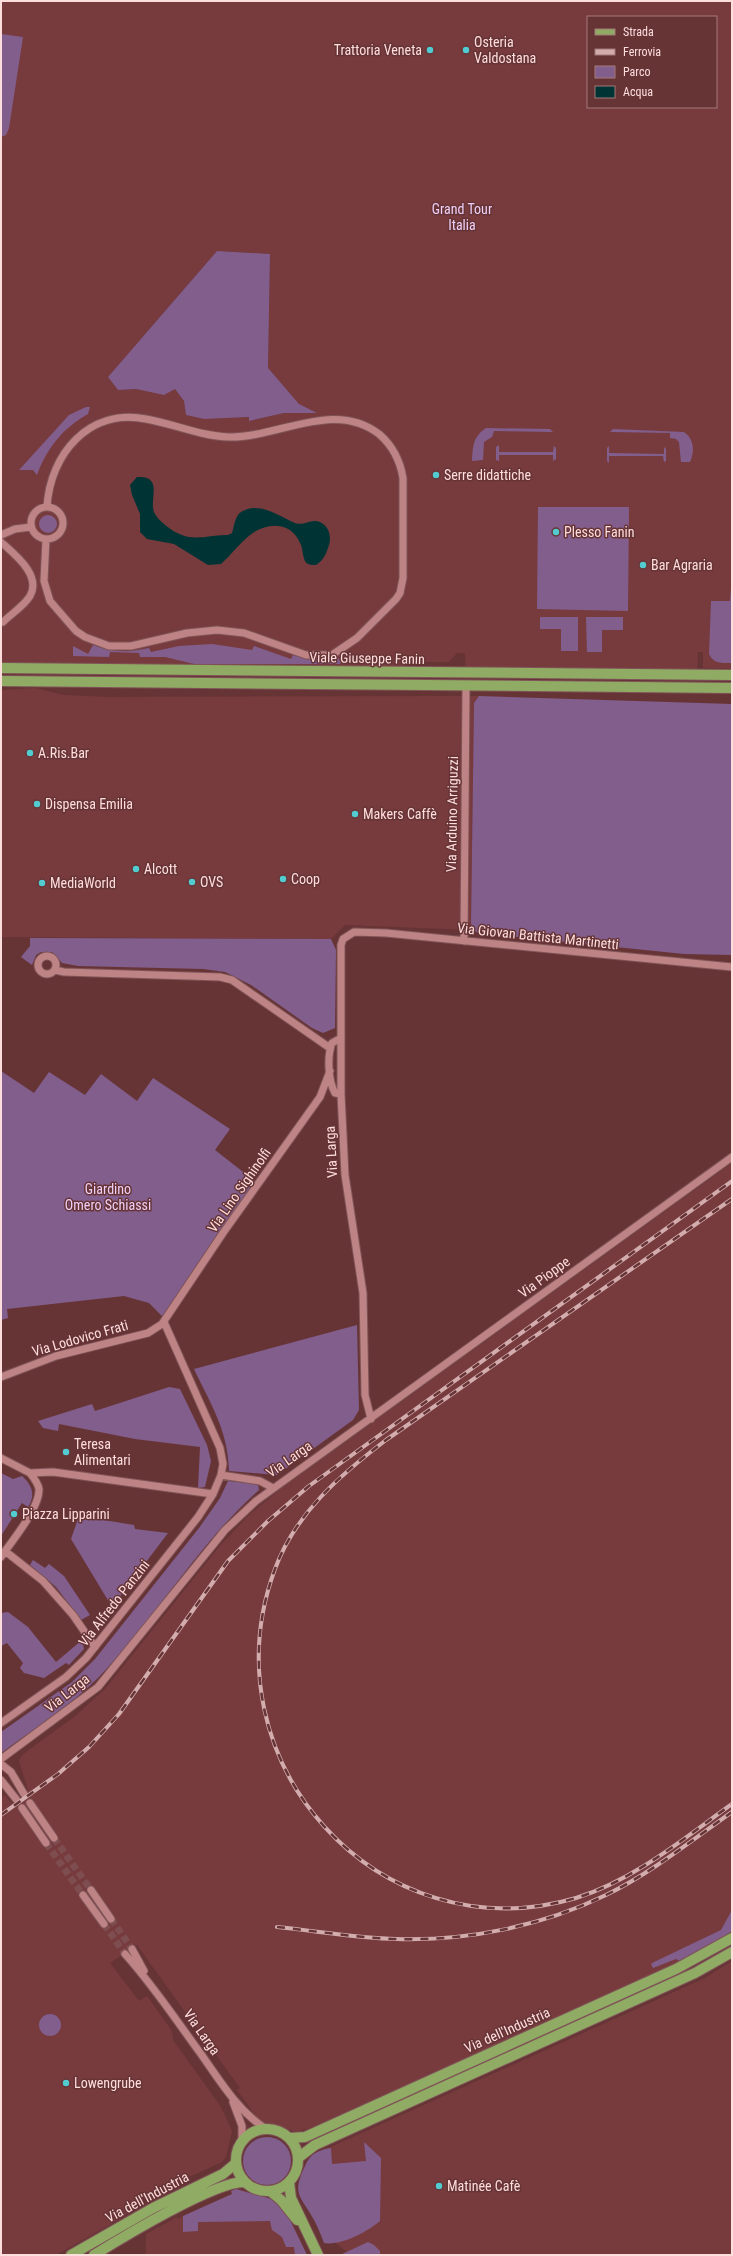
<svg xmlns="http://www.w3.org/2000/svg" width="733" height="2256" font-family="'Roboto Condensed',sans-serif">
  <rect width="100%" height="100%" fill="#673436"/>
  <path fill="#773b3e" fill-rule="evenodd" d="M1,1H732V669L703,668V652H698L697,676L466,673L465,653H457L449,662H406L405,676L1,668ZM588,17H716V107H588ZM217,251L270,254L268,369L299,404L316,413H284L250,421L249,417L204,419L186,415L184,401L175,389L164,395L136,389L118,390L108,377Z
    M36,688L63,695L108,697L479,696L474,703L471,923L473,930L345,925L331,939L1,937V690Z
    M732,1163V1931L699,1952L680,1961L313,2127L296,2132L264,2123L258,2119L237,2090L240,2088L137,1945L110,1963L139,2001L147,1996L172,2031L173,2040L221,2107L232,2131L226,2157L222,2162L198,2173L138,2197L125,2216L56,2255H1V1798L5,1795L11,1803L28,1790L19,1761L22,1755L74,1717L105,1689L219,1547L248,1516L278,1491Z
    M732,1961V2255H351L321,2231L315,2154L705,1978Z
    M238,2189L257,2196L268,2198L282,2209L296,2231L307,2255H146V2234L177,2217V2219L232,2194L231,2191Z"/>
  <path fill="#825e8d" d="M1,34L23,37L9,128L6,135L1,137Z
    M217,251L270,254L268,368L299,404L317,413H284L249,421V417L204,419L186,415L184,401L175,389L164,395L136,389L118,390L108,377Z
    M86,407H90L88,414C63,428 47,448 37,475L33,470H19L69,415Z
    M486,428L550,429L553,432L494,431L492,437L484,442L483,460L472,461C473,445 473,437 486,428Z
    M613,429L684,432C694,439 695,451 690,462H681L679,442L676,439L670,438V433L610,432Z
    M499,445V452H553L554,446L556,448V459L553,461V455H499V461L496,460V447Z
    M609,446V453L664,454V447L666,449V461L664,462L663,456H609V463L607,461V448Z
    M538,507H629L628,611L537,609Z
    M39 524a9 9 0 1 1 18 0a9 9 0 1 1-18 0Z
    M731,588L732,663C721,663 714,664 709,654L711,601H730Z
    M540,617H578V651H561V629H540Z
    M586,617H623V630H602V652H587Z
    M212,644L252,650L254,646L291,659L293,655C310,660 321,661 337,656L341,662L340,664H194L165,657H140L139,653L110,652L109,657L73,656V646L88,654L93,645C112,652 128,653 149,648L151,652L179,646Z
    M479,696L732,704V955L684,954L478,933L473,930L471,923L474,703Z
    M30,938L331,939L336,950L335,1028L323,1033L312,1028L251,985L225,972L203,969L78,966L62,963L52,952H41L36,955L32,965L21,957L30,946Z
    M1,1071L34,1093L49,1072L85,1095L101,1074L137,1101L153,1078L230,1129L215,1150L261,1186L163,1317L149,1303L124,1296L7,1309L8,1318L1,1320Z
    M357,1325L359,1410L353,1420L277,1475L229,1471C228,1430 211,1405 194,1369Z
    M169,1387L180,1389L207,1445L211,1461L205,1487L198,1488L200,1447L135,1439L59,1424L58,1431L43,1428L38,1421L92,1404L95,1411Z
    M1,1473L13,1479L22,1476C32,1485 36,1495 28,1507L22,1503L1,1536Z
    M228,1481L258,1484L259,1490C196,1546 157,1617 99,1677C70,1706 34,1729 1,1753V1732L72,1682L95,1659L199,1528L220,1498Z
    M79,1516L134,1525L135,1529L168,1533L112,1607L71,1539Z
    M33,1560L45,1568L49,1564L64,1576L90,1615L81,1620L56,1587L30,1565Z
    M8,1612L28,1627L56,1662L82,1640L84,1649L69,1665L66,1663L44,1678L24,1673L20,1668L23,1663L7,1643L1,1646V1613Z
    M732,1910V1931L699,1952L680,1961L676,1959L653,1968L651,1964L654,1962L721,1930Z
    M39 2025a11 11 0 1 1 22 0a11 11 0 1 1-22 0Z
    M243 2161a24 24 0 1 1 48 0a24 24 0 1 1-48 0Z
    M364,2142L381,2158L380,2221C367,2232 341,2246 324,2243C321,2235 318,2227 314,2220C301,2196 291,2195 305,2166C310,2154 318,2150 331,2148L332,2164L366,2161Z
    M236,2189L275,2200L289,2218L307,2255H295L294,2247H286L282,2237L272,2230L270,2221L198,2222V2231L183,2232V2216L232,2194L231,2191Z
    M368,2242L374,2245L380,2251V2255H340Z"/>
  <path fill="#003334" d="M137,477C164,475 149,500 154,512C158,521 173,532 182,535C197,541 213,534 228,535L232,533C235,524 235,513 245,510C263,503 280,517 295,523C303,526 309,520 316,521C328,523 332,535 329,545C326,554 324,560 316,565C311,565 307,565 305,561C302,555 303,548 300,543C291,521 266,522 250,535C239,544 231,555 221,564L208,565L174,544L147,539L140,532V514L132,495L130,485Z"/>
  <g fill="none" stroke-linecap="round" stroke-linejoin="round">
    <path stroke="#7e4d4f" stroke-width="7" stroke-dasharray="7 3.5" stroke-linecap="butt" d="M54,1838L91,1890
      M46,1843L83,1895
      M111,1919L132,1949
      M104,1924L125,1954"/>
    <defs>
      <path id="minor" d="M31 523a16 16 0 1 1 32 0a16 16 0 1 1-32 0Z
        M1,535L15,529L31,527
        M46,539L44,581L50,601L76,631L85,637L109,646H131L187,633L217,630L244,633L306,655H332L357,638L396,599L400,593L403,578V478C400,460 393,446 379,434C334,399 278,438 229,437C200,436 174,424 146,419C89,408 50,454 47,507
        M1,542C14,554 42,575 30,596C24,606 11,614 3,622
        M464,941L466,686
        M38 965a9 9 0 1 1 18 0a9 9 0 1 1-18 0Z
        M55,970L64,972L220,977L232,980L330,1048
        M341,1038L332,1043C327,1056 328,1081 335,1093L341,1094
        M1,1377L56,1356L148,1333L162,1324L223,1233L320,1097L330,1071
        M371,1419L365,1395L363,1293L345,1175L341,1094V945L343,939L354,932L386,933L732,967
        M1,1458L30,1473L53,1472L213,1494
        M221,1475L260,1481L273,1488
        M5,1551L43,1581L73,1615L95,1647
        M1,1557C11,1542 40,1508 39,1489C38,1483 34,1478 30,1473
        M1,1723L66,1677L86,1658L198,1517L213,1494L221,1475L223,1464L220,1448L164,1322
        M1,1759L98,1687L225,1530L256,1501L732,1157
        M1,1764L11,1772L24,1794
        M1,1780L16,1799
        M30,1803L54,1838
        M22,1808L46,1843
        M91,1890L111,1919
        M83,1895L104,1924
        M132,1949L144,1971
        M125,1954C153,1985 176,2020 201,2054C220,2081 238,2111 266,2129
        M233,2102L242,2126V2142"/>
      <path id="major" d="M1,668L732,675
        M1,681L732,688
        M236 2160a31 31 0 1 1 62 0a31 31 0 1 1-62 0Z
        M289,2138L305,2137L676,1969L732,1938
        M298,2158L315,2145L695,1973L732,1952
        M289,2182L291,2198L318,2255
        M270,2191L281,2200L297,2220
        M71,2255L153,2208L223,2174L236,2163
        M94,2255C123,2237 215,2181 245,2182"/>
    </defs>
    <use href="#minor" stroke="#7f5457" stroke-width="9"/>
    <use href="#major" stroke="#7f5457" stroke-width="12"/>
    <use href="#minor" stroke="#be8384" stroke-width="7"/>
    <use href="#major" stroke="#90ac64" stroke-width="10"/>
    <defs>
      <path id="rail" d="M732,1199L386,1440C340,1475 295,1514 275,1569C204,1760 378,1956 576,1898C634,1880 683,1839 732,1804
        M1,1815L58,1774L89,1747L119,1714L228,1561L268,1521L309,1486L732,1181
        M277,1927C317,1931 357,1938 397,1939C469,1941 542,1926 606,1895C651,1873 691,1841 732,1812"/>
    </defs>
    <use href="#rail" stroke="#d3adae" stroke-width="4"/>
    <use href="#rail" stroke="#673436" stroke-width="2.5" stroke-dasharray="8" stroke-linecap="butt"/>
  </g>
  <g fill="#52ccd0" stroke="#673436" stroke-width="1.5">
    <circle cx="430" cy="50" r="4"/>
    <circle cx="466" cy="50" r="4"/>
    <circle cx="436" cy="475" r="4"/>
    <circle cx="556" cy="532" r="4"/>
    <circle cx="643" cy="565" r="4"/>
    <circle cx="30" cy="753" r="4"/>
    <circle cx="37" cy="804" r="4"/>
    <circle cx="355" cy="814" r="4"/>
    <circle cx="136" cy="869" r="4"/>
    <circle cx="283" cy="879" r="4"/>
    <circle cx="192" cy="882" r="4"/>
    <circle cx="42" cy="883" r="4"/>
    <circle cx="66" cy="1452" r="4"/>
    <circle cx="14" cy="1514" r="4"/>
    <circle cx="66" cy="2083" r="4"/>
    <circle cx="439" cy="2186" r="4"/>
  </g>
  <g text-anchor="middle" stroke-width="3" stroke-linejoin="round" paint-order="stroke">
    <g font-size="14" fill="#fedddd" stroke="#673436" text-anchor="start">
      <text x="474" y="47">Osteria<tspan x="474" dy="16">Valdostana</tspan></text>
      <text x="422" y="55" text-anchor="end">Trattoria Veneta</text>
      <text x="444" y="480">Serre didattiche</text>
      <text x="564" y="537">Plesso Fanin</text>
      <text x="651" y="570">Bar Agraria</text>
      <text x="38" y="758">A.Ris.Bar</text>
      <text x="45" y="809">Dispensa Emilia</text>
      <text x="363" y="819">Makers Caffè</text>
      <text x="144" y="874">Alcott</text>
      <text x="291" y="884">Coop</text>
      <text x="200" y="887">OVS</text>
      <text x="50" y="888">MediaWorld</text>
      <text x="74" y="1449">Teresa<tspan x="74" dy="16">Alimentari</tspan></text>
      <text x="22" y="1519">Piazza Lipparini</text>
      <text x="74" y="2088">Lowengrube</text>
      <text x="447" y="2191">Matinée Cafè</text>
    </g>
    <g font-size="14" fill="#edcff7" stroke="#673436">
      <text x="462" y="214">Grand Tour<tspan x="462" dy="16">Italia</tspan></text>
      <text x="108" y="1194">Giardino<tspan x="108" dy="16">Omero Schiassi</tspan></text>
    </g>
    <g font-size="14" fill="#fedddd" stroke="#673436">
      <text transform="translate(367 658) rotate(1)" y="5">Viale Giuseppe Fanin</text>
      <text transform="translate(452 814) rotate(-89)" y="5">Via Arduino Arriguzzi</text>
      <text transform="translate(538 936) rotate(6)" y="5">Via Giovan Battista Martinetti</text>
      <text transform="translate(331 1152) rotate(-93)" y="5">Via Larga</text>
      <text transform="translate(239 1190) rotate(-55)" y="5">Via Lino Sighinolfi</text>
      <text transform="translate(544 1277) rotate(-36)" y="5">Via Pioppe</text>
      <text transform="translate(80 1338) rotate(-16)" y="5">Via Lodovico Frati</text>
      <text transform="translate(289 1459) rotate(-35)" y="5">Via Larga</text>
      <text transform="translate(114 1603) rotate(-52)" y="5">Via Alfredo Panzini</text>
      <text transform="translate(67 1693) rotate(-38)" y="5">Via Larga</text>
      <text transform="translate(507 2030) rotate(-24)" y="5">Via dell'Industria</text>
      <text transform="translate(202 2032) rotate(55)" y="5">Via Larga</text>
      <text transform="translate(147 2197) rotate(-28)" y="5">Via dell'Industria</text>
    </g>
  </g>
  <rect width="733" height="2256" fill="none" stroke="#fedddd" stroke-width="4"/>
  <rect x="587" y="16" width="130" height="92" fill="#673436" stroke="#a37879"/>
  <rect x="595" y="29" width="20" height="6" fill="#90ac64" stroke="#a37879"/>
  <text x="623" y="36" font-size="12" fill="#fedddd">Strada</text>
  <rect x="595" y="49" width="20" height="6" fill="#d3adae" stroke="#a37879"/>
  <text x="623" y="56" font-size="12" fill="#fedddd">Ferrovia</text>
  <rect x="595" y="66" width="20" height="12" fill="#825e8d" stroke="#a37879"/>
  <text x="623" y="76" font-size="12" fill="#fedddd">Parco</text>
  <rect x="595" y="86" width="20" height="12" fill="#003334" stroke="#a37879"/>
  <text x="623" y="96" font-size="12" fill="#fedddd">Acqua</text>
</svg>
